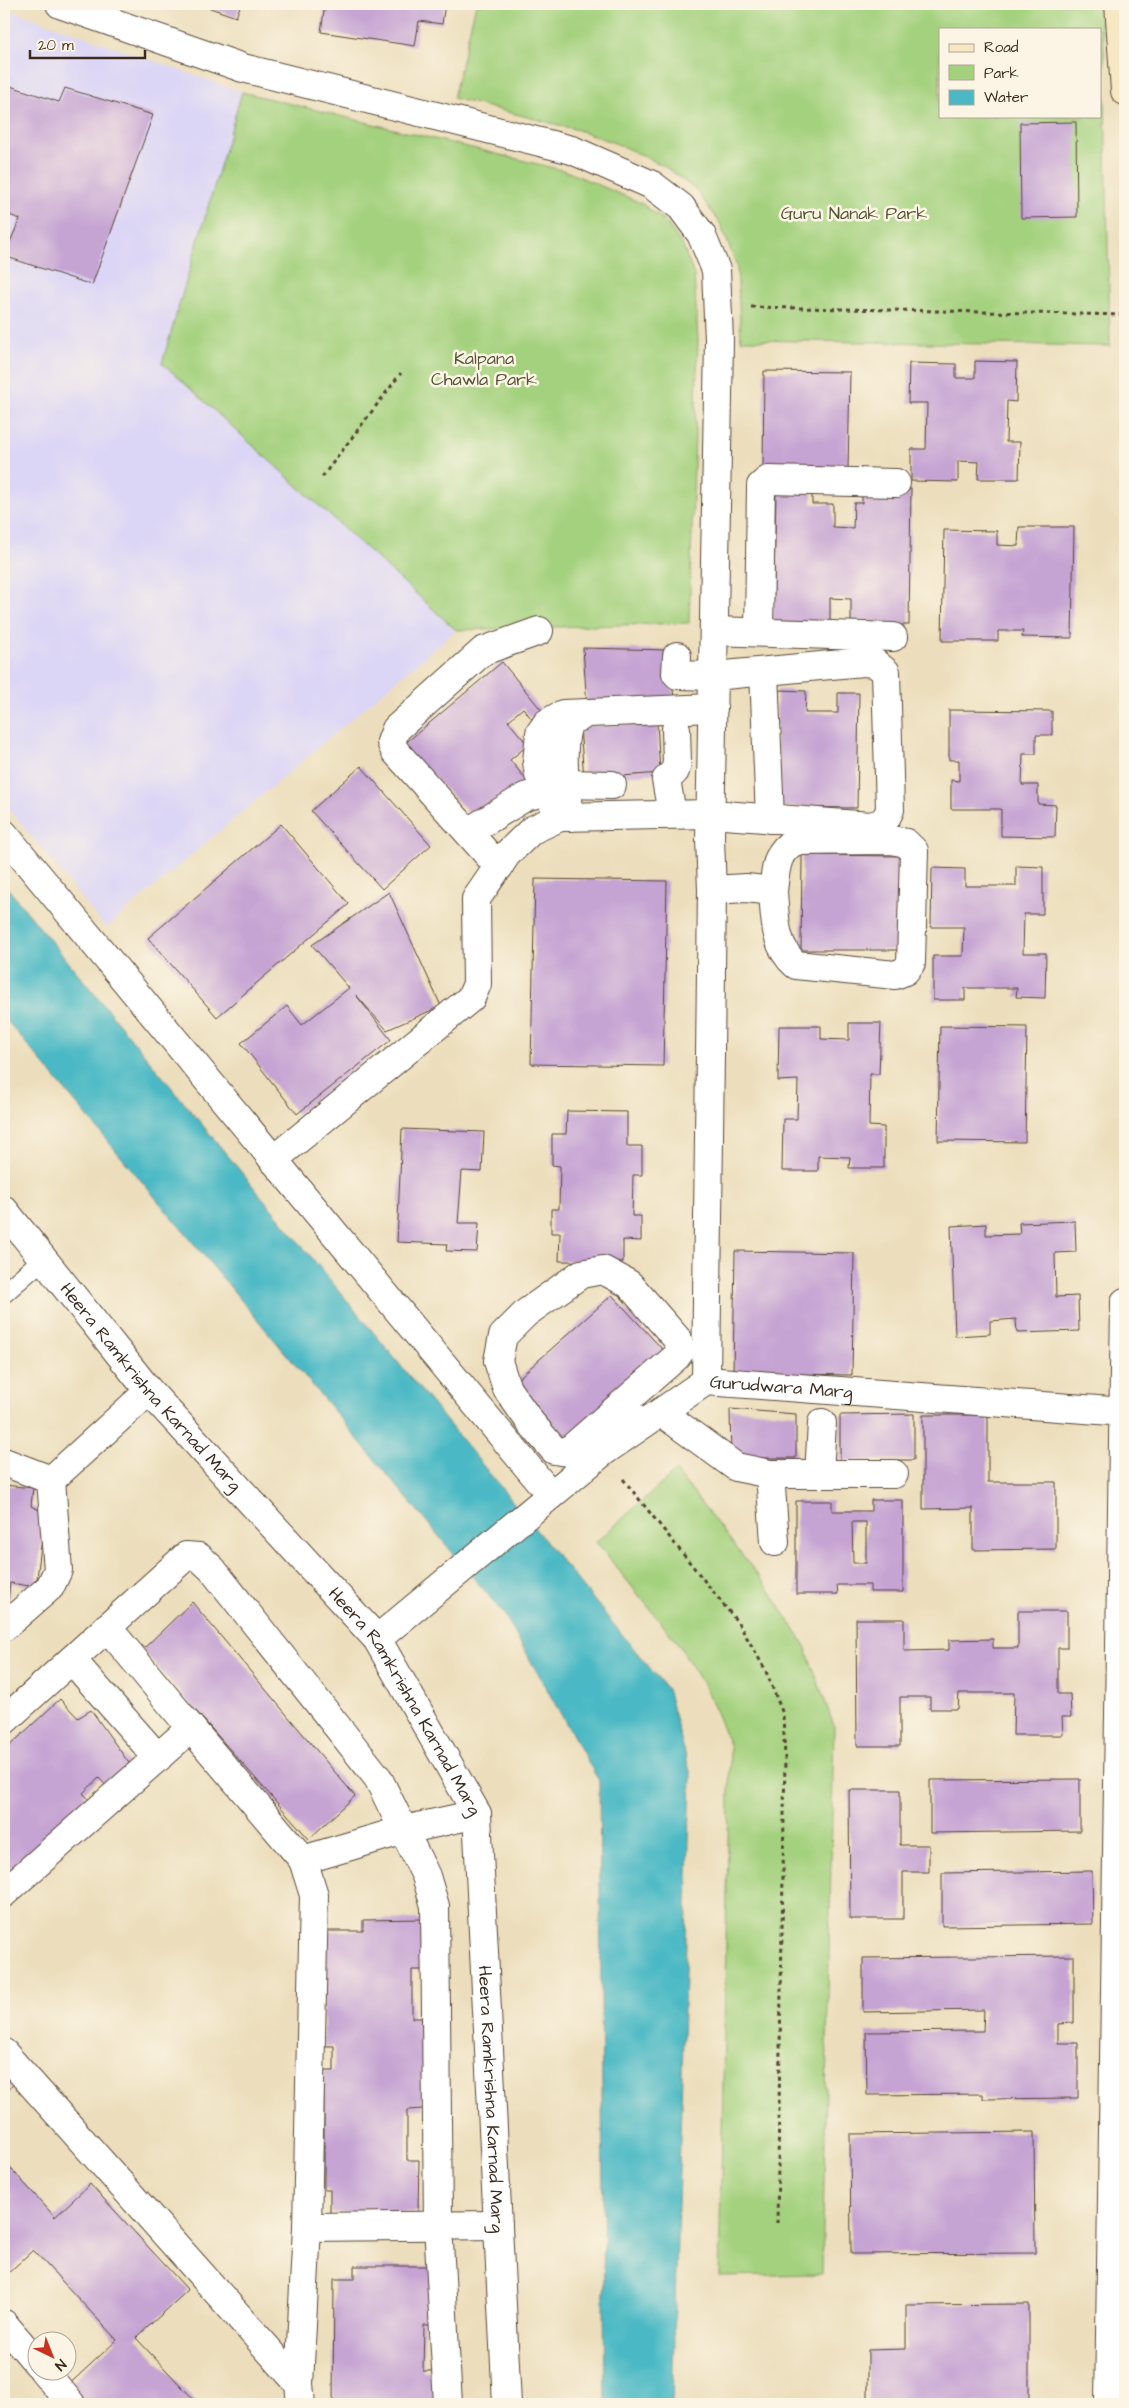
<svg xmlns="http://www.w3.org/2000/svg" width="1129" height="2408" font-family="'Architects Daughter',sans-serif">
  <rect width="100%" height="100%" fill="#fcf5e5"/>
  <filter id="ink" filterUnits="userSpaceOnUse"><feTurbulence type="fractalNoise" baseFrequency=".02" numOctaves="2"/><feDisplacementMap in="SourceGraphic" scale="10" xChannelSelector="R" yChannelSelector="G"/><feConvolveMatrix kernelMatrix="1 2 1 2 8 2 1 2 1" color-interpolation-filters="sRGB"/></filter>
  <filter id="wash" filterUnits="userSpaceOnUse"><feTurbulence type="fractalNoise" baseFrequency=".0096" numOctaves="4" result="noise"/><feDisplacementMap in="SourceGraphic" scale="20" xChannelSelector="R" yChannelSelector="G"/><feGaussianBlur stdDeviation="1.12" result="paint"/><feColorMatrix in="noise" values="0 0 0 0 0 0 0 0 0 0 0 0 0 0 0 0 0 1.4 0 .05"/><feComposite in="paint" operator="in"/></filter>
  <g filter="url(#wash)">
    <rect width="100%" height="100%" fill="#ecdebc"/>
    <path fill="#dcd6f6" d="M4,8L242,92L162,363L456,630L106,928L4,803Z"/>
    <path fill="#a4d17e" stroke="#707e4e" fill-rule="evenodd" d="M476,4H1098L1104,44L1110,346L741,340L737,266L720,223L696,190L664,166L620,145L578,130L453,98ZM940,29H1100V116H940Z
      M242,92L566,171L641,203L666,222L682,244L694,275L698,340L689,623L456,630L162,363Z
      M676,1471L768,1588L805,1646L834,1726L822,2274L719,2276L730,1747L708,1692L679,1645L596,1542Z"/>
    <path fill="#4bb9c5" stroke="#437272" d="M4,884L667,1689L691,1775L672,2404H605L599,1781L504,1614L4,1017Z"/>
    <g id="blocks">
      <path fill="#c5a3d3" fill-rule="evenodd" d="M199,4H241L236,17Z
        M325,4H445L442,24L419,21L415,46L321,32Z
        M4,84L59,102L65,88L153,115L92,285L4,256L20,219L4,213Z
        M1076,122L1077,217L1021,218L1020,123Z
        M975,361L1017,362L1016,402L1007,401L1006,442H1020L1019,479H978L979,462L958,461V482L911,481V449H926L927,403H908L909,363L956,364V378H975Z
        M764,371L850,372L848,470L763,469Z
        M862,489H911L909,625H851V599L830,598V628L773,627L776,492H812V504H833V527L853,528L854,503H862Z
        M1019,527H1074L1072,638L1022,637L1023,631H998V641H942L944,530L997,531V545L1018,546Z
        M583,648L669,650L674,699L587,707Z
        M502,662L548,718L538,727L523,708L508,721L528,745L510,760L528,782L477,820L402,746Z
        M777,690L806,691L805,713H838V693H859L857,808L775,807Z
        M949,710L1052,711V735H1036V754H1023L1022,785H1038V804L1056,805L1055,837L1001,836V809H951V780L959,781V760H949Z
        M657,723L660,773L584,779L580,726Z
        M361,766L431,845L382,889L311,811Z
        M281,824L349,904L217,1017L148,938Z
        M802,855L901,856L900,950H801Z
        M1016,866L1043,867V914H1024L1023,953H1046L1045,998L1016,997L1017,988H965V1000H933V956H963L964,927H931L932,868L965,869V886H1016Z
        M535,879L667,881L663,1066L531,1064Z
        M389,892L441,1006L387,1030L356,995L391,1040L297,1114L241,1043L287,1006L302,1025L349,988L312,945Z
        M849,1023H881L879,1074H870L869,1126L884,1127V1168H849L850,1157L818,1156V1171H782L783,1119H797L798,1080L778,1081L779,1026H821V1039L849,1040Z
        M940,1026L1027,1027L1025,1142L938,1141Z
        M567,1111L627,1112V1146H642V1175H633L632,1216H641V1241L623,1240V1262L559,1261L560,1233H551V1209H559L560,1166L552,1165V1134H566Z
        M402,1129L484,1132L482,1172L462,1171L458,1223H479L477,1252L446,1251L447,1244L397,1242Z
        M1075,1221L1076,1252L1055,1253L1056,1297L1078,1296L1079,1331L1017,1333L1016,1319L990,1321V1334L955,1336L951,1226L986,1224V1235L1020,1234L1019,1223Z
        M735,1251L854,1253L852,1375L733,1373Z
        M612,1295L665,1352L561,1441L513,1383Z
        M730,1409L796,1414V1458H731Z
        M914,1414V1460H840V1415Z
        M923,1415H988V1482H1056V1549L973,1550V1508L923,1509Z
        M4,1485L33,1488L31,1506L45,1513L36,1587L10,1583L8,1600H4Z
        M871,1500H903V1592H870V1585H837L838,1594H796V1501H832V1511H871ZM852,1522H866V1563H853Z
        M192,1602L355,1796L309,1839L142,1650Z
        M1018,1611H1067V1648H1058V1694H1070L1071,1717H1062L1063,1735H1013L1014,1693H959L958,1709H930V1697H900V1746H857L856,1619H904V1651L949,1650V1640L993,1639V1648H1018Z
        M60,1699L78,1718L91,1710L131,1766L107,1787L99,1778L83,1793L91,1802L4,1882V1751Z
        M1080,1779V1831L930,1833V1780Z
        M849,1790H900V1845H929V1872H903V1919H850Z
        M1092,1871L1093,1924L942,1926V1873Z
        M423,1919L422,1970H412V2018H423V2109L407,2110V2160H419L418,2212L330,2213V2190H324V2071H334V2046H324L323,1931H363V1920Z
        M1074,1956V2023L1058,2024V2043H1078V2098L983,2099V2094L867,2095L866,2032L983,2031L984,2010L863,2012V1958Z
        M4,2073L14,2084L4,2093Z
        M1034,2132L1035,2253L851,2254L850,2134Z
        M4,2161L55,2217L90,2184L188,2290L136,2338L198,2404H76L63,2390L117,2340L33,2250L4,2277Z
        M354,2266H437L436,2325H424L423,2371H436L435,2404H333L334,2279H354Z
        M1029,2304V2404H868V2350L906,2349V2305Z"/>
    </g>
  </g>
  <g filter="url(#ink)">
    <use href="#blocks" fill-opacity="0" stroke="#564536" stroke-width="1"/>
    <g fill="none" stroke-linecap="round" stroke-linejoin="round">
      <defs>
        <path id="lane" d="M4,1293L43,1259"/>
        <g id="street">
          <path d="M60,4L243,68L572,150L652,185L681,207L701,234L716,270L719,340L710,839L712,890L706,1381"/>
          <path d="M714,631L893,637"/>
          <path d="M759,632L761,486L768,480L896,483"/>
          <path d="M764,672L770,819"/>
          <path d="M564,784L612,785"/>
          <path d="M672,813L666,780L675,771L677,763L676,729"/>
          <path d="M560,817L539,775L537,762L540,733L547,723L563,714L713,708"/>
          <path d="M570,817C565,793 558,737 572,717H580"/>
          <path d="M468,832L525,797L547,791"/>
          <path d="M4,834L551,1495"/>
          <path d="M499,867L395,751L391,742L396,729L483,651L539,631"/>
          <path d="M712,890L746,888L773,891C776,870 775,852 795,841L892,840L906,843L914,851L911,963L905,971L895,975L796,965C774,946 775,918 773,891"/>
          <path d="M273,1160L471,998L477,984L476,899L507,854L532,830L560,817L711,814L871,826L884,822L890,810L886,672L875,663L863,662L714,676L678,675L676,673L677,656"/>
          <path id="s1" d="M4,1210L149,1391L377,1639L477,1814L507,2404"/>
          <path d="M622,1404L567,1452L554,1450L531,1423L507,1389L498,1361L503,1336L526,1313L581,1274L603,1270L629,1284L678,1340L681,1350L676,1357L622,1404L640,1426"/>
          <path d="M661,1412L736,1467L770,1474H894"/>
          <path d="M4,1462L51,1480"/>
          <path d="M770,1474L775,1542"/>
          <path d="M819,1474L822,1423"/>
          <path d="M51,1480L149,1391"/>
          <path d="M4,1627L50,1587L58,1570L51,1480"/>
          <path d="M107,1627L191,1728"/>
          <path id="s2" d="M377,1639L603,1452L706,1381L1125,1412"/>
          <path d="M72,1660L158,1758"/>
          <path d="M4,1721L186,1556L199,1557L212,1569L378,1778L426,1876L435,1906L438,2224L448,2404"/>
          <path d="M303,1860L404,1830L477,1814"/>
          <path d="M4,1893L191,1728L303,1860L314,1895L307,2227L299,2384L301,2404"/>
          <path d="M4,2053L299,2384"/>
          <path d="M307,2227L498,2225"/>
          <path d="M4,2324L38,2364"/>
          <path d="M43,2370L71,2404"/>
          <path d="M1109,2404L1125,1302"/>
        </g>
        <path id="secondary" d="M1119,4L1125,91"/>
      </defs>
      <use href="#lane" stroke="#564536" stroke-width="21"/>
      <use href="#street" stroke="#564536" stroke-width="30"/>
      <use href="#secondary" stroke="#564536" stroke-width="30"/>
      <path stroke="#564536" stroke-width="3" stroke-dasharray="4 4" stroke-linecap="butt" d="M751,307L1125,315
        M322,477L401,373
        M623,1479L739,1624L765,1669L783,1714L785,1758L777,2223"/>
      <use href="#lane" stroke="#fff" stroke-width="19"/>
      <use href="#street" stroke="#fff" stroke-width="28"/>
      <use href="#secondary" stroke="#f7e8c3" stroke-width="28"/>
    </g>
  </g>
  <g text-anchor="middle" stroke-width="5" stroke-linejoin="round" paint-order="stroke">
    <g font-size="18" fill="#555436" stroke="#fcf5e5">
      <text x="854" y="219">Guru Nanak Park</text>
      <text x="484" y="364">Kalpana<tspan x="484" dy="21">Chawla Park</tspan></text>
    </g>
    <g font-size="18" fill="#3b2a1e" stroke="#fcf5e5">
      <text dy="6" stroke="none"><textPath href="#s1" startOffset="230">Heera Ramkrishna Karnad Marg</textPath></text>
      <text dy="6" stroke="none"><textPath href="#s2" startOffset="494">Gurudwara Marg</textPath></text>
      <text dy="6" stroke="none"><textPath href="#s1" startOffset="636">Heera Ramkrishna Karnad Marg</textPath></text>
      <text dy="6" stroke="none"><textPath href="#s1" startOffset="1056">Heera Ramkrishna Karnad Marg</textPath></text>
    </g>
  </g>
  <rect width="1129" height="2408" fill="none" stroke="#fcf5e5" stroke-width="20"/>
  <rect x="939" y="28" width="162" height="90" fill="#fcf5e5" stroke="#afa495"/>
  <rect x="949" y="44" width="25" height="8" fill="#f7e8c3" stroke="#afa495"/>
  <text x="984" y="52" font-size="15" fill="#3b2a1e">Road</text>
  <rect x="949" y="65" width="25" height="15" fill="#a4d17e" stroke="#afa495"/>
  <text x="984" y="78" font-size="15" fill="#3b2a1e">Park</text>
  <rect x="949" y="90" width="25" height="15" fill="#4bb9c5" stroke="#afa495"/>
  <text x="984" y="102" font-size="15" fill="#3b2a1e">Water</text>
  <g transform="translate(52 2356) rotate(137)"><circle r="24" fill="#fcf5e5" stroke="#afa495"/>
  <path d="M0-4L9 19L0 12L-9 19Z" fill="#c8321e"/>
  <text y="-8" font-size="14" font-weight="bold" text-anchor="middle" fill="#3b2a1e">N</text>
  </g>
  <path d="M30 50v8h115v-8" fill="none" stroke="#3b2a1e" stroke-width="2.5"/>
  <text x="38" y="50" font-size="15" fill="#3b2a1e" stroke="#fcf5e5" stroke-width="4" paint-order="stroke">20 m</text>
</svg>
